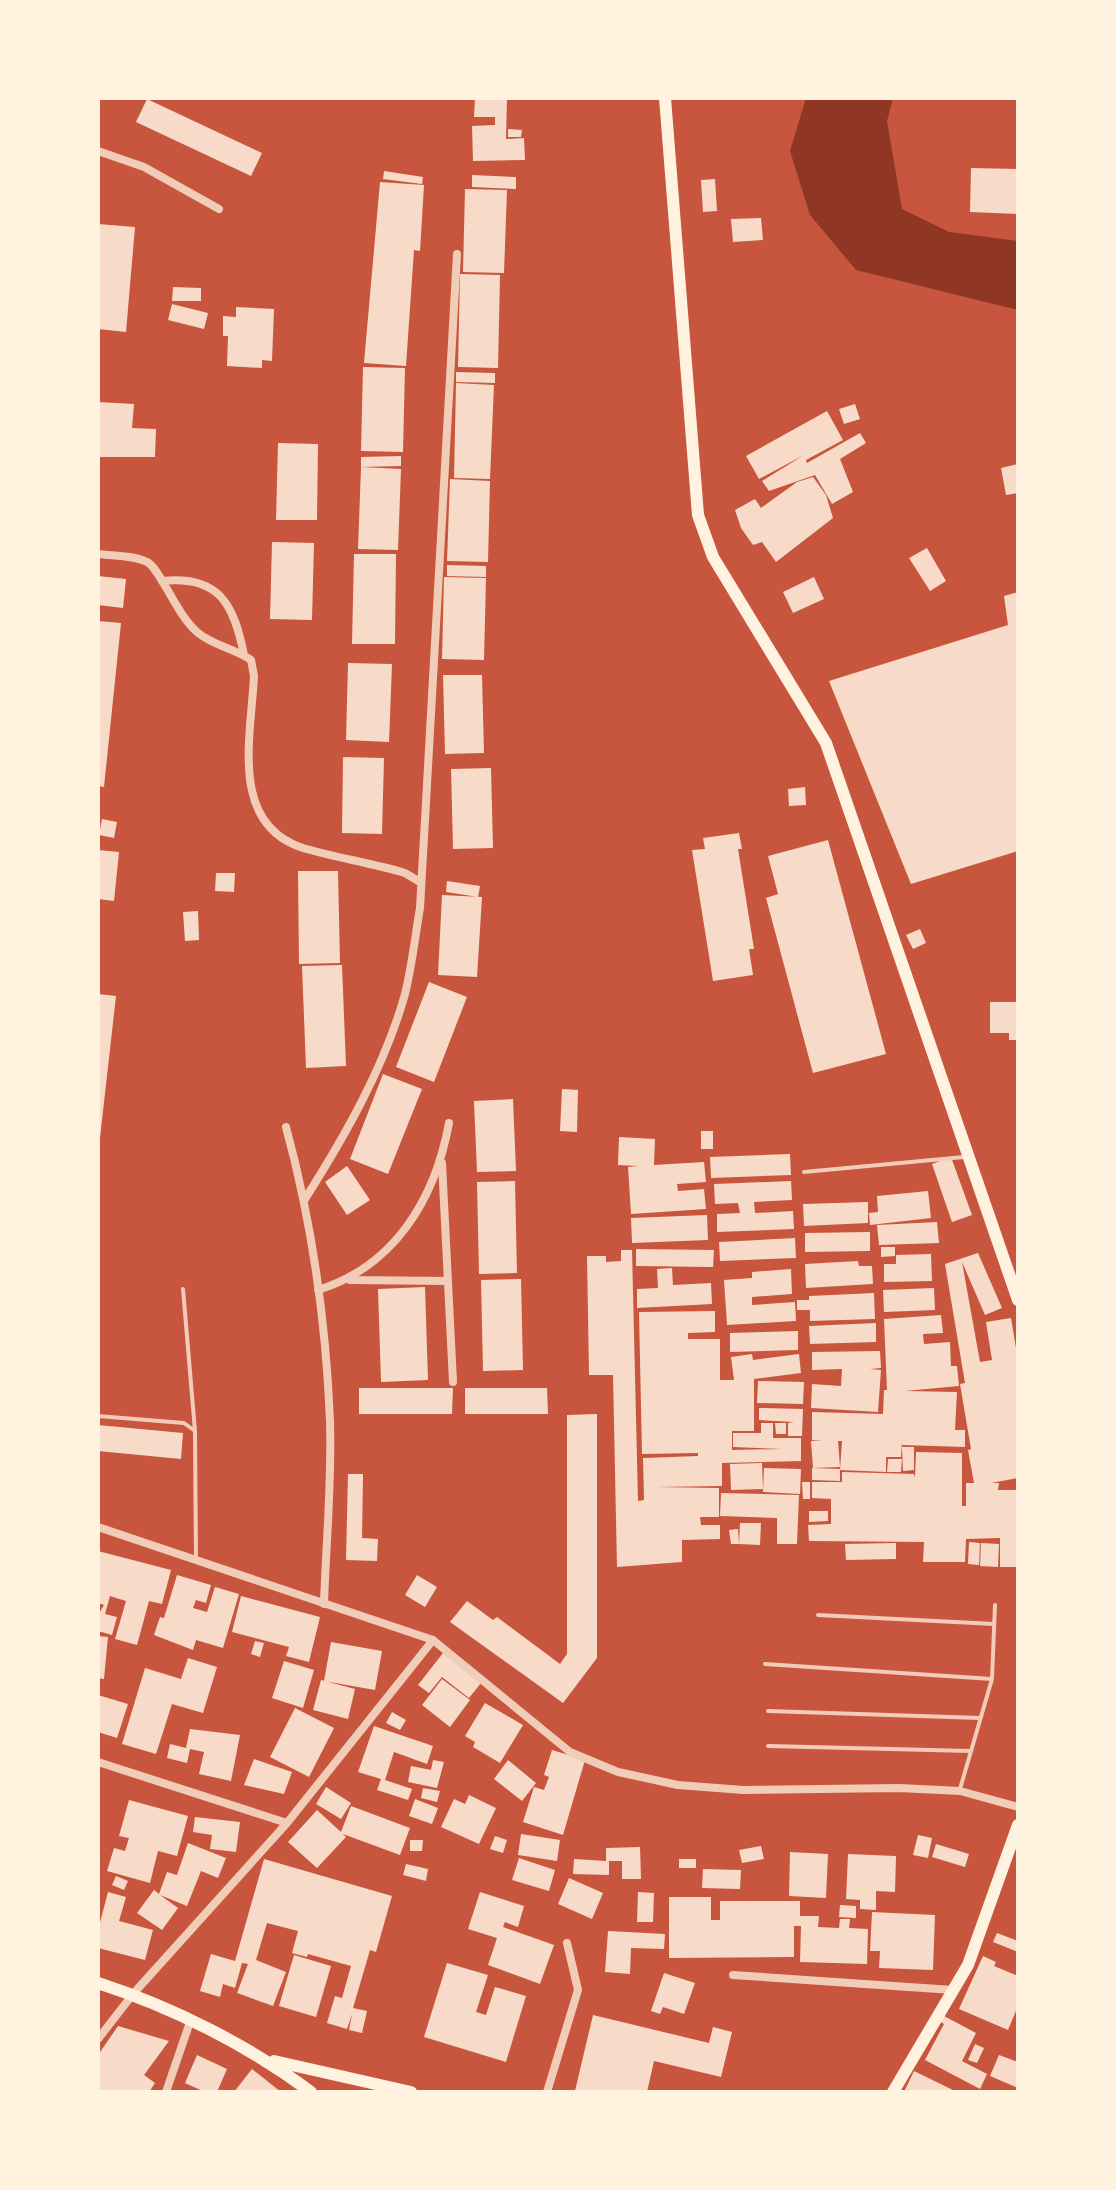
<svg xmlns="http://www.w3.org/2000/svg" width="1116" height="2190" font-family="Arial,sans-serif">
  <rect width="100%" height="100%" fill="#c8553d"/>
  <path fill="#8f3625" d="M806,98H893L887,121L902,209L949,232L1018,241V310L856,270L810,215L790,151Z"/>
  <path fill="#f7dbc8" d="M475,98H507L506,139L524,138L525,160L473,161L472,126L495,125V117H474Z
    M147,99L262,153L251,176L136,122Z
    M508,129L522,130L521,137H508Z
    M971,168L1018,169V214L970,212Z
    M384,171L423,177L422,184L383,179Z
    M472,175L516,177V189L472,187Z
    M715,179L717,211L703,212L701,180Z
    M380,182L424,185L420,251L414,250L406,366L364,363Z
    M465,189L507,190L504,273L463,272Z
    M761,218L763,240L733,242L731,219Z
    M98,224L135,227L126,332L98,329Z
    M460,274L500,275L498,368L458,367Z
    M173,287L201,288V301H172Z
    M172,304L208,313L204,329L168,320Z
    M236,307L274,309L272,361L262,360V368L227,366L228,336H223V316L236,317Z
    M363,367L405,368L403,452L361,451Z
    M456,372L495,373V383L456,382Z
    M456,383L494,385L490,479L454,478Z
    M98,402L134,404L132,428L156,429L155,457H98Z
    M855,404L860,419L844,424L839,409Z
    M827,411L843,440L806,460L807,463L860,433L866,443L840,459L853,492L832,504L815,475L769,491L762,481L804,455L759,479L746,456Z
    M278,443L318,444L317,520H276Z
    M401,456V466L361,467V457Z
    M1018,464V493L1006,495L1001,468Z
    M361,467L401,469L398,550L358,549Z
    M813,477L826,495L833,518L776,562L762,542L753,545L741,528L735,510L755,499L761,508L797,482Z
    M450,479L490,481L488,562L447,561Z
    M272,542L314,543L312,620L270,619Z
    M927,548L946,581L930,591L909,558Z
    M354,554H396L395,644H352Z
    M447,565L486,566V577L447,576Z
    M98,576L126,579L123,608L98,605Z
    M444,577L486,578L484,660L442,659Z
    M814,577L824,599L793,613L783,592Z
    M1018,592V851L911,884L829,681L1008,625L1004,596Z
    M98,621L121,623L104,787L98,786Z
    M348,663L392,664L389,742L346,740Z
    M443,675H482L484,753L445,754Z
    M343,757L384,758L382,834L342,833Z
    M491,768L493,848L453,849L451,769Z
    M805,787L806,805L789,806L788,789Z
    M102,819L117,822L114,838L99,835Z
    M739,833L742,849H738L754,949H749L753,975L713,981L692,850L705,849L703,838Z
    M828,840L886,1054L813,1073L766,898L778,894L768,856Z
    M98,850L119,852L114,901L98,899Z
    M298,871H338L340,963L299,964Z
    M216,873H235L234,892L215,891Z
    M447,881L480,886L478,897L446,892Z
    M442,895L482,897L477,977L438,975Z
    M198,911L199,940L185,941L183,912Z
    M920,929L926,943L913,949L906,935Z
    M342,965L346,1066L306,1068L302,966Z
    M429,982L467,997L434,1082L396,1067Z
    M98,994L116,996L100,1138H98Z
    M990,1002H1018V1040H1009V1033H990Z
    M383,1074L422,1089L388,1174L350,1159Z
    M562,1089L578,1090L577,1132L560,1131Z
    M513,1099L516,1171L477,1172L474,1101Z
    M701,1131H713V1149H701Z
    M619,1137L655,1139L654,1165L704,1162L706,1182L677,1184L678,1191L704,1189L706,1209L631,1214L628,1167L638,1166L618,1165Z
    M790,1154L791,1175L711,1178L710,1157Z
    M951,1157L972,1215L952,1222L932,1164Z
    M347,1166L370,1200L347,1215L325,1182Z
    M515,1181L517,1273L479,1274L477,1182Z
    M791,1181L792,1200L754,1202L755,1213L793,1211L794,1229L717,1232V1214L740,1213L738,1203L715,1204L714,1184Z
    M928,1191L931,1218L870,1225L869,1213L878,1212L877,1196Z
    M868,1202V1223L804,1226L803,1204Z
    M707,1215L708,1240L632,1243L631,1218Z
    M937,1222L939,1243L879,1245L877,1225Z
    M870,1232V1251L805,1252V1233Z
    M795,1238L796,1258L720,1261L719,1242Z
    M881,1247H895V1256L881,1257Z
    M636,1249L714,1250L713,1267L636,1266Z
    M621,1250H632L638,1501L644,1500L643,1458L698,1456V1453L642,1454L639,1312L715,1311V1332L688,1333V1339H720V1380H734L731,1357L752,1354L753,1360L799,1354L801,1373L754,1379V1431H732V1450L782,1449L733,1447V1433H761V1423H773V1438H801V1461L722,1463V1486L656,1487L719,1488V1517H700L701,1525H720V1539L682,1540V1562L617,1567L613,1375H589L587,1256H606V1262L621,1261Z
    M978,1253L1002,1308L985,1315L962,1262L980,1362L992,1360L986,1322L1011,1318L1018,1360V1478L991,1483H999L998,1490H1017V1567H1000V1538L966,1539L965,1562H923L924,1542L809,1541L808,1525L831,1524V1499L812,1498V1482H842V1472L914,1474L915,1478L916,1452L962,1453V1506H966V1483H974L968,1450L971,1449L960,1384L965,1383L945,1264Z
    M931,1254L932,1281L884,1282V1264H896V1255Z
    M858,1261L859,1266H872L873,1284L806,1288L805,1264Z
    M672,1268L673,1285L711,1283L712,1304L637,1308V1289L658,1288L657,1269Z
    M791,1269L792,1294L752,1297V1305L795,1302L796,1321L727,1325L724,1280L752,1278V1272Z
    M521,1279L523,1370L483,1371L481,1280Z
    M425,1287L428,1380L381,1382L378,1289Z
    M934,1288L935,1310L884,1312L883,1290Z
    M874,1293L875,1319L810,1321V1310H797V1300H809V1296Z
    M941,1315L943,1333L923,1334L924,1344L950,1342L951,1366H957L959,1386L905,1391L957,1392L955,1430H965V1447L902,1445V1442L901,1457H886V1472L840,1470L842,1441H838L840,1467L813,1468L811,1441L822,1440H812V1412L883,1414L884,1390H887L884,1319Z
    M876,1323V1342L810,1344L809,1326Z
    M798,1331V1350L730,1352V1333Z
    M880,1351L881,1368L870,1369L881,1370L878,1412L811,1408L812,1384L841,1386L842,1369L812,1370V1352Z
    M758,1381L804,1382L803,1404L757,1403Z
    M359,1388H453L452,1414H359Z
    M465,1388H547L548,1414H465Z
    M759,1408L803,1409L802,1436H788V1423L794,1422L759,1420Z
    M597,1414V1658L563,1703L450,1622L467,1601L493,1620L497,1617L560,1664L567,1654V1415Z
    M775,1423H786V1434H776Z
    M98,1425L183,1433L181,1459L98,1451Z
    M902,1447H914V1470L903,1471Z
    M888,1459H902L901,1472H887Z
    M762,1463L763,1489L731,1490L730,1464Z
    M764,1468L801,1469L800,1494L763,1492Z
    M812,1468L840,1469V1481L812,1480Z
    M348,1474H363L362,1538L378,1539L377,1561L346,1560Z
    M802,1482H810V1499H803Z
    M721,1493L799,1495L797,1544H777V1518L720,1516Z
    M809,1511H828V1521L809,1522Z
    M740,1523H761L760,1545L739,1544Z
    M738,1529L739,1544H731L729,1530Z
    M969,1542L980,1543L979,1565L968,1564Z
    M896,1543V1559L846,1560L845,1544Z
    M981,1543L999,1544L998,1567L980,1566Z
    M98,1551L171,1570L162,1604L149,1601L137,1645L115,1639L126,1601L110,1596L105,1614L117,1617L112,1635L98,1631V1615L104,1605L98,1603Z
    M177,1575L211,1585L206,1603L196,1600L193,1608L207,1612L215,1587L239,1594L223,1648L196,1640L193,1650L154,1635L160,1617L164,1618Z
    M417,1575L437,1587L425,1607L405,1595Z
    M241,1596L320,1617L309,1662L286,1656L289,1647L232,1632Z
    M98,1636L108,1637L104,1679L98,1678Z
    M255,1641L264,1643L260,1657L251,1654Z
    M331,1642L382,1651L375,1690L324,1681Z
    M443,1653L481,1683L469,1698L442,1677L429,1693L418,1685Z
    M188,1658L217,1667L203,1713L172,1704L156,1754L122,1744L145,1668L181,1679Z
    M284,1661L314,1670L303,1708L272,1698Z
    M442,1679L470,1700L450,1727L422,1705Z
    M321,1680L355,1689L348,1719L313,1710Z
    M98,1695L128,1704L117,1738L98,1732Z
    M485,1703L523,1725L500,1763L473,1747L475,1742L465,1736Z
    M295,1708L334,1728L309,1777L270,1757Z
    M392,1712L406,1720L400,1730L386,1723Z
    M374,1726L433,1746L427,1764L394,1752L385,1780L412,1789L408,1800L377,1790L381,1779L358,1772Z
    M190,1729L240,1735L231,1781L199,1774L204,1752L190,1749L187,1763L167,1758L170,1744L186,1748Z
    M552,1750L585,1760L563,1835L523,1822L534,1787L544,1790L549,1777L544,1775Z
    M254,1759L292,1772L284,1794L244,1785Z
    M433,1760L444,1762L437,1788L408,1782L411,1766L431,1770Z
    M508,1760L536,1783L522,1801L494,1779Z
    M326,1787L351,1803L341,1819L316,1804Z
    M423,1788L440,1791L437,1802L421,1798Z
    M469,1795L496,1808L479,1844L441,1827L454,1799L465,1804Z
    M415,1799L438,1808L432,1824L409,1816Z
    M129,1800L188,1816L177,1856L158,1851L150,1883L107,1871L114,1848L125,1851L129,1838L119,1836Z
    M351,1806L410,1828L400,1855L343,1834L346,1837L317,1868L288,1842L317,1810L341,1832Z
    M195,1817L240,1822L236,1852L210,1849L212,1835L193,1832Z
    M521,1834L560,1840L557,1861L518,1855Z
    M918,1835L932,1838L928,1858L913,1855Z
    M495,1836L507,1840L503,1853L490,1849Z
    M410,1840H423L422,1851H410Z
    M188,1843L226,1858L218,1878L201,1871L187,1906L160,1895L178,1908L162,1930L137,1913L154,1890L159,1894L167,1872L177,1875Z
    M936,1844L969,1854L965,1867L932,1857Z
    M761,1846L764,1859L742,1863L739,1850Z
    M640,1847L641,1879H622V1861H609V1875L573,1874L574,1859L606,1861V1848Z
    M790,1852L828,1854L826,1898L789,1896Z
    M848,1854L896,1856L895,1892L876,1891V1910L860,1909V1900L846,1899Z
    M519,1858L555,1870L549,1891L512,1880Z
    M264,1859L392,1896L376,1952L370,1950L353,2008L367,2011L362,2033L349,2030L352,2014L347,2029L327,2023L335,1996L342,1998L351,1966L308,1954L307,1957L292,1953L298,1931L267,1923L256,1960L286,1972L273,2006L237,1993L248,1964L242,1963L235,1988L223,1984L220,1997L200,1991L211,1954L235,1961Z
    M679,1859H696V1868H679Z
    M406,1864L428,1869L426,1881L403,1875Z
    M703,1869L741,1870L740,1889L702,1888Z
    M116,1876L128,1881L124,1890L112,1885Z
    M569,1878L603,1893L592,1919L558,1904Z
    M108,1892L126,1897L119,1921L153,1930L145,1960L98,1948V1930Z
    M480,1892L524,1906L518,1927L505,1922L503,1927L554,1945L540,1984L488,1965L497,1938L468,1929Z
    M638,1892L654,1893L653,1922H637Z
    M669,1897H711V1920H720V1901H800V1916H819L818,1927L839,1928L840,1919H850L849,1928L868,1929L867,1964L800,1962L801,1926H794V1957L669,1958Z
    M840,1905L856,1906V1918L839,1917Z
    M872,1912L935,1915L933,1970L879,1968L880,1951H870Z
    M608,1931L665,1934L664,1949L631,1948L630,1974L605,1972Z
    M997,1933L1018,1941V1952L993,1942Z
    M294,1955L331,1966L316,2017L279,2006Z
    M983,1956L996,1962L994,1966L1018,1976V2006L1008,2030L959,2009Z
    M447,1963L488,1975L476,2012L486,2015L495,1987L526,1996L506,2062L424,2037Z
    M664,1973L695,1983L684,2014L663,2007L660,2014L651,2011Z
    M593,2015L709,2043L713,2027L732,2032L721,2077L654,2061L647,2092L575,2091Z
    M944,2016L976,2033L962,2061L987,2074L980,2089L925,2060L944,2024L941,2022Z
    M118,2026L169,2041L144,2075L155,2083L149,2092H98V2055Z
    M975,2044L984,2048L977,2063L968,2060Z
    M197,2055L227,2069L217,2092H205L185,2083Z
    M999,2055L1018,2062V2088L990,2076Z
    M252,2069L281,2092H234Z
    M914,2071L957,2092H904Z"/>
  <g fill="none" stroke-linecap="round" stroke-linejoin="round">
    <path stroke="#f1ccb7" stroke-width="4" d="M804,1172L964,1157
      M183,1289L195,1431
      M98,1416L184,1423L195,1431L196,1560
      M818,1615L994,1624
      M765,1664L992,1679
      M768,1711L980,1718
      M768,1746L971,1751
      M960,1789L992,1679L995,1605"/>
    <path stroke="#f1ccb7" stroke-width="8" d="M98,151L144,167L219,209
      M98,554C113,556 133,555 147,562C160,568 176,614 197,632C213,646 234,648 251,660L254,676C251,737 229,824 303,848C337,858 372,863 405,873L420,882
      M162,581C219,575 234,604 244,655
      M286,1127C312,1223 326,1322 330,1421C332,1482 326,1543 324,1604
      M442,1163L453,1382
      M305,1199C345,1136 385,1066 405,994C412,966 415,937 420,908L457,254
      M350,1280L448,1281
      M318,1290C395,1266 435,1199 449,1123
      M98,1527L433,1640L570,1752L618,1772L678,1785L743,1790L899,1788L960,1791L1018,1807
      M98,1762L287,1823
      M733,1975L953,1990
      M98,2039L133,1994L287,1823L433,1640
      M166,2092L190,2022
      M547,2092L578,1990L567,1943"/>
    <path stroke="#fff3e0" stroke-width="12" d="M665,98L698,515L713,557L826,743L1018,1300
      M98,1983C172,2007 248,2045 311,2092
      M274,2061L411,2092
      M893,2092L968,1965L1018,1825"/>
  </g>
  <rect width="1116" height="2190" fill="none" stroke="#fff3e0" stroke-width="200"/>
</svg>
